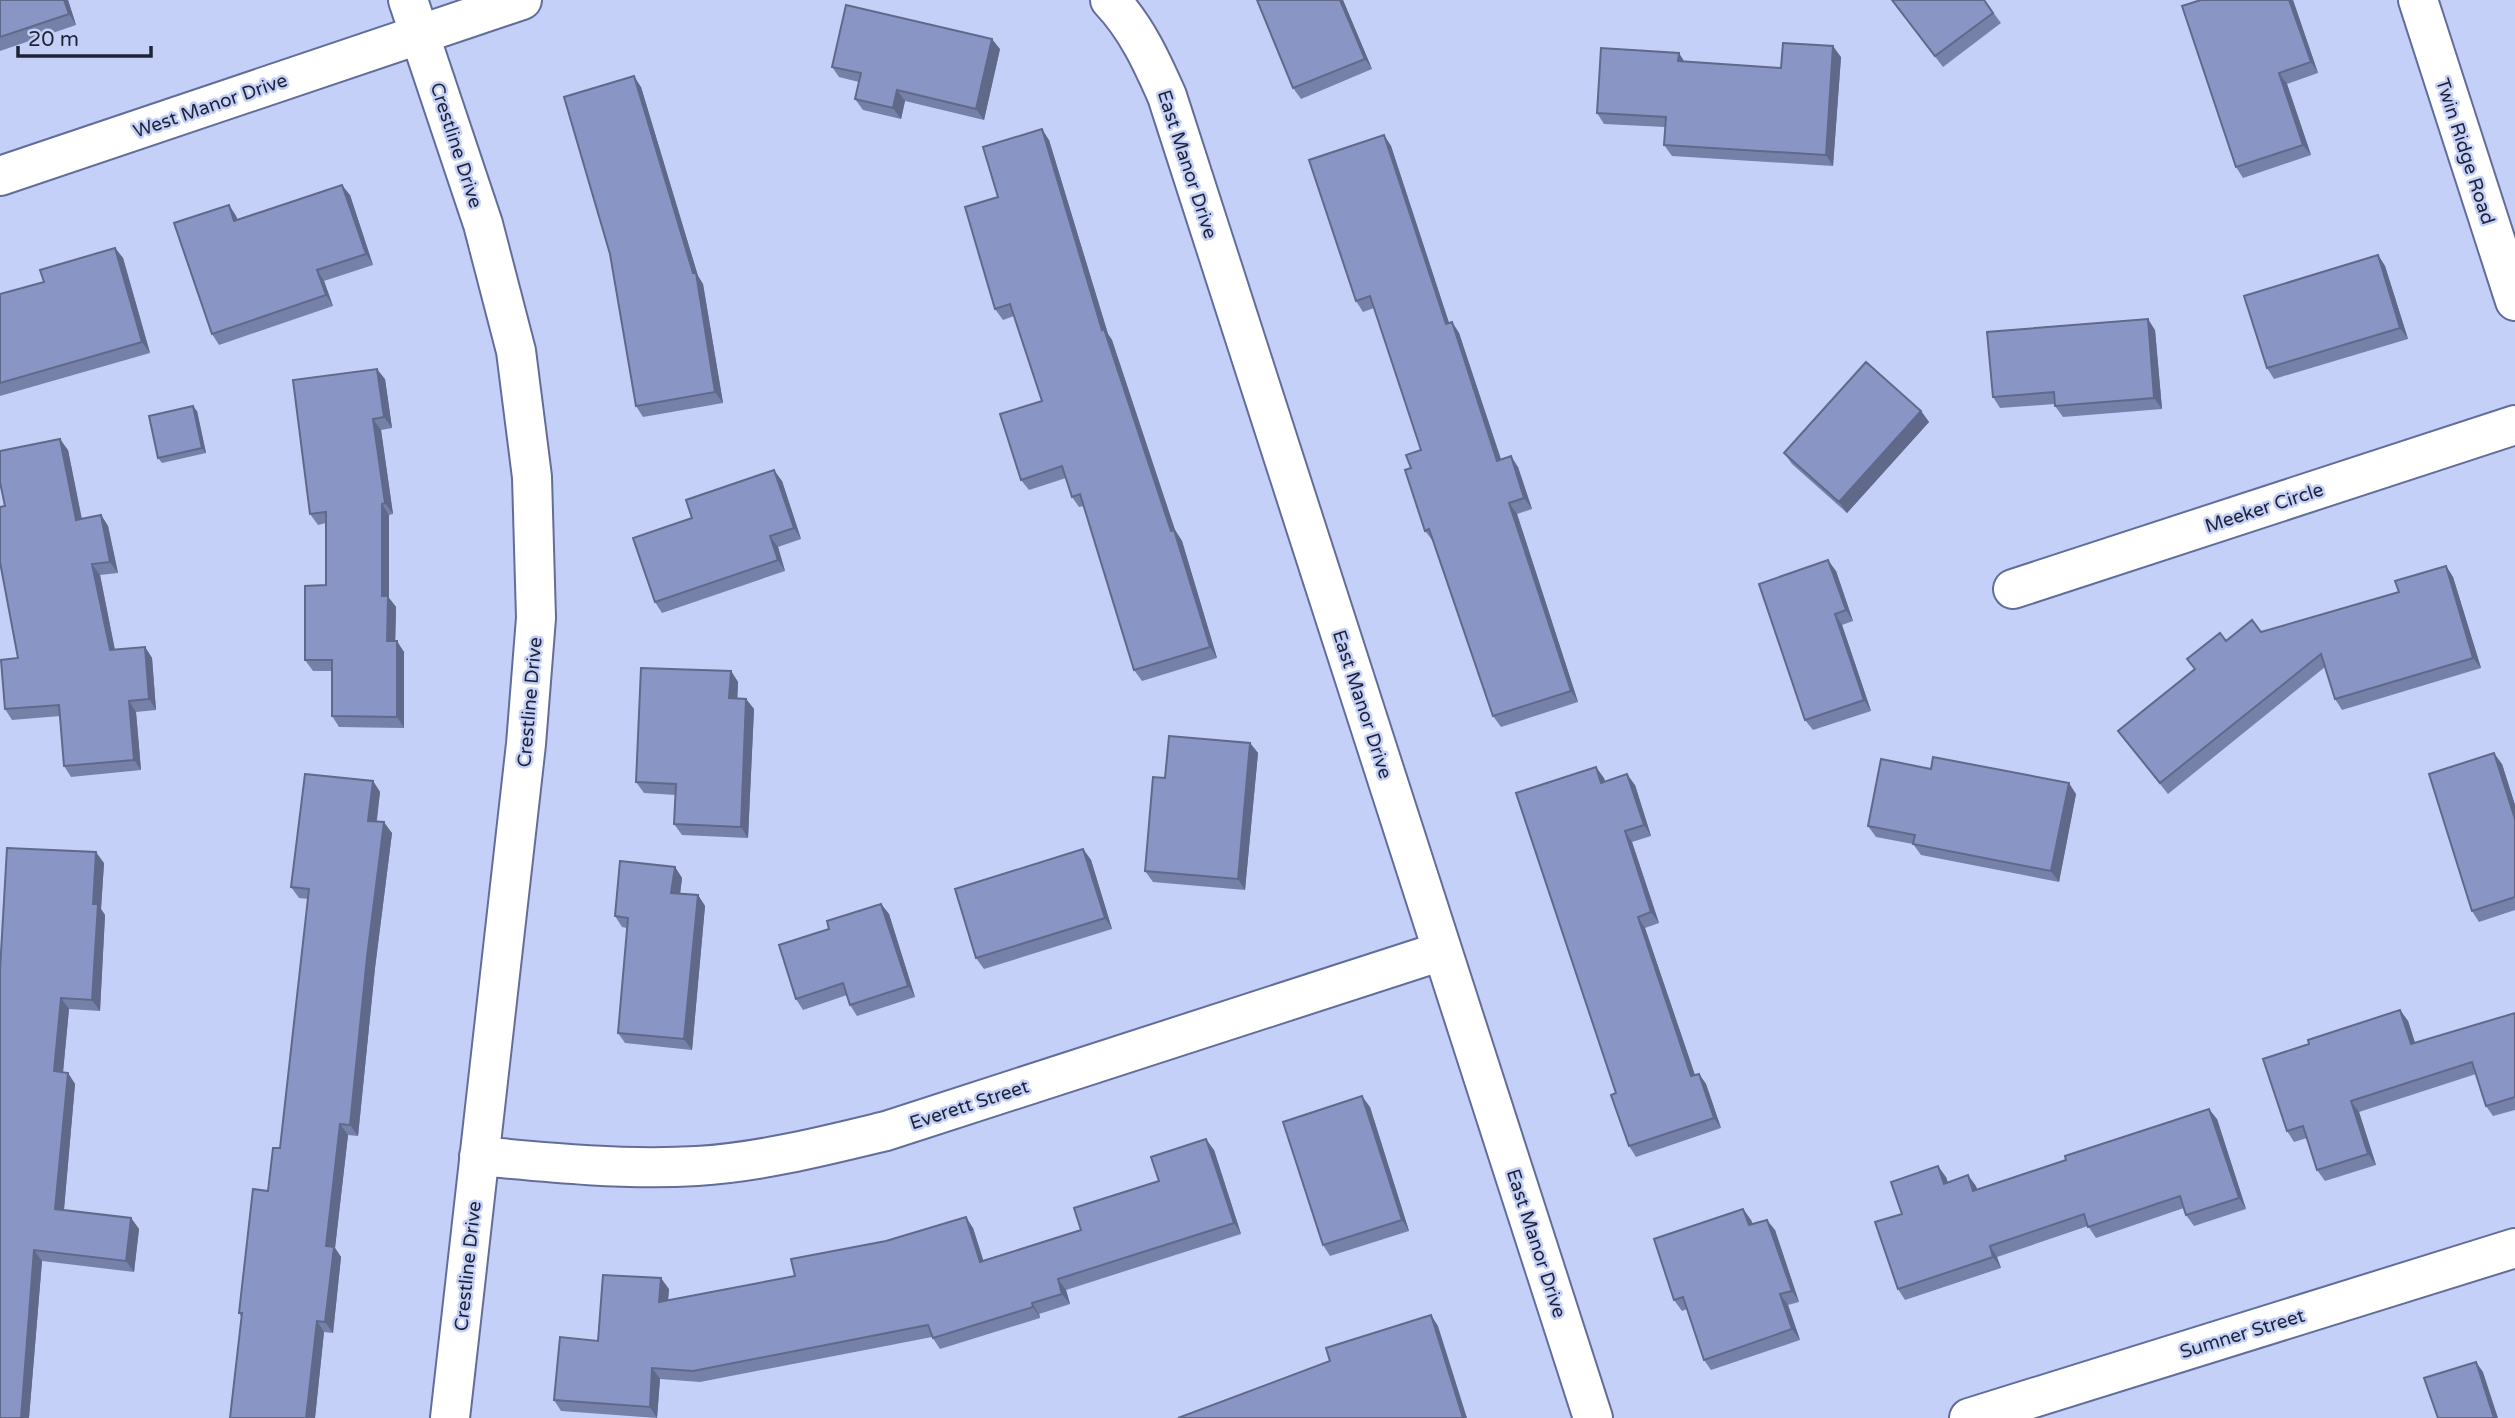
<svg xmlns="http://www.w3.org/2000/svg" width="2515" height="1418" font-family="'Varela Round',sans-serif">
  <rect width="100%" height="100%" fill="#c5d0f9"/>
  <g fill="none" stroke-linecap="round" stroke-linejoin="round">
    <defs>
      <path id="minor" d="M408,0L483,224L516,351L532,477L536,618L526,744L450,1418
        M1110,0C1136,27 1152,62 1167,96L1593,1418
        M2418,0L2515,301
        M0,176L522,0
        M2013,589L2515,425
        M479,1156C552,1163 624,1170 697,1166C761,1162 824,1146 886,1131L1442,951
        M1969,1418L2515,1248"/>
    </defs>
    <use href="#minor" stroke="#626d9a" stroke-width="42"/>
    <use href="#minor" stroke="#fff" stroke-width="38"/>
  </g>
  <path fill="#7681a9" d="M0,0H68L76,25L0,51Z
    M1343,0L1372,69L1301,99L1293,88Z
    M1892,0H1984L2001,23L1943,67Z
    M2201,0H2293L2318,73L2287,84L2311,155L2243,178L2236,167Z
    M1000,49L984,120L905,101L901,119L863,110L855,99L859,82L839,77L832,67Z
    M1841,57L1833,166L1672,156L1664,145L1665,127L1604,124L1597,113L1684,61L1781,68Z
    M641,87L698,276L703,284L723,403L643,417L636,406Z
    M1384,135L1391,146L1449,323L1452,322L1459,333L1501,459L1518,467L1532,509L1517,514L1578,702L1501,727L1493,716L1433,541L1425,531L1411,468L1421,450L1374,308L1363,312L1356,301Z
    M1049,140L1108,334L1112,340L1175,530L1182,541L1217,658L1142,681L1134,670L1084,506L1079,507L1072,497L1066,478L1029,490L1021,480L1042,401L1014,316L1003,320L995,309L998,197Z
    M350,195L373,265L324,281L333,306L219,345L212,334L229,205L236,216L238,220Z
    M115,248L123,258L150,353L0,396V294L44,282Z
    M2378,255L2385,266L2408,339L2274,379L2267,368Z
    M2155,330L2162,409L2063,417L2055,406V404L2000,408L1993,397Z
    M385,379L392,428L381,430L393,514L389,515V598L396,607L395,641L404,652V728L339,727L332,716V671H313L305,660L326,585V523L318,525L310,514Z
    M197,411L206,453L162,463L158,458Z
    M1921,411L1929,422L1847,513L1792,464L1784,453Z
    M68,450L82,519L101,515L108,526L118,573L100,575L115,650L145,647L152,658L156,710L136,712L141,770L71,777L64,766L60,716L12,720L5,709L18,658L5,506Z
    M782,481L801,539L778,547L785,571L662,613L655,602L692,518Z
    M2446,566L2453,577L2481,668L2342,710L2335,699L2325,667L2168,794L2118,731L2195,669L2187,659L2226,641L2261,632L2399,592Z
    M1836,571L1853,621L1842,625L1871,711L1813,730L1805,720Z
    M731,671L738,682L737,698L746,699L754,709L748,838L682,835L674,824L676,795L644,793L636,782Z
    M1250,743L1258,753L1245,890L1153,882L1145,871L1165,778Z
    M2502,764L2515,805V910L2479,922L2472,911Z
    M1604,778L1605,782L1635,785L1651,836L1632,842L1659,923L1645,928L1695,1075L1699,1074L1706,1084L1721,1128L1636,1157L1629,1146L1616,1093Z
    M373,781L380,792L377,821L392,833L375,968L358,1136L348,1135L335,1248L341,1257L333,1333L324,1332L315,1418H230L242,1318L239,1313L268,1191L280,1148L308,899L299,898L291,887Z
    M2076,794L2059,882L1921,855L1913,844L1876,837L1868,826Z
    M1083,849L1091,860L1112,929L984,969L976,958Z
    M104,863L101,909L105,915L100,1011L69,1009L63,1073H68L75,1084L64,1210L131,1218L139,1229L134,1272L42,1261L29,1418H0V970Z
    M675,867L682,878L680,893L698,895L705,906L692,1050L625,1043L618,1033L627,928L622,927L615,916Z
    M881,904L889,914L915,997L857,1016L850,1005L847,995L803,1010L796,999Z
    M2400,1010L2408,1021L2415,1043L2515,1013V1110L2493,1116L2486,1106L2476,1074L2359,1112L2376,1165L2325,1181L2317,1170L2307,1138L2294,1142L2287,1131L2309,1044Z
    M1370,1107L1409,1231L1330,1256L1323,1245Z
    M2217,1119L2246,1209L2194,1226L2186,1215L2184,1208L2096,1238L2088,1226L1997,1257L2001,1268L1905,1300L1898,1289L1902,1214L1946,1177L1948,1183L1976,1186L1977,1190Z
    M1214,1150L1241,1234L1066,1290L1070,1304L1039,1314L1040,1318L940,1349L932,1337L700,1382L660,1379L657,1418L561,1411L554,1400L598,1341L669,1289L668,1300L795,1276L973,1228L983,1260L1081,1230L1159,1181Z
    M1743,1209L1751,1220L1753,1224L1775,1230L1799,1302L1788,1305L1800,1340L1711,1370L1704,1360L1687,1309L1682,1311L1674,1300Z"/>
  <path fill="#60698a" d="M64,0H68L76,25L69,14Z
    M1340,0H1343L1372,69L1365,59Z
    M2289,0H2293L2318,73L2311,62Z
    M992,39L1000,49L984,120L976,109Z
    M1833,46L1841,57L1833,166L1826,155Z
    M1679,53L1686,64L1678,61Z
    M2279,73L2287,84L2311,155L2303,145Z
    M634,76L641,87L698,276L703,284L723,403L715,392L693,273Z
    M897,90L905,101L901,119L893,108Z
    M1042,129L1049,140L1108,334L1112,340L1175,530L1182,541L1217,658L1210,647L1102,330Z
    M1384,135L1391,146L1453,335L1446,324Z
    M342,185L350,195L373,265L366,254Z
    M229,205L236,216L241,232L234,221Z
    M115,248L123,258L150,353L142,342Z
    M2378,255L2385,266L2408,339L2400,328Z
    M317,270L324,281L333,306L326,295Z
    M2148,319L2155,330L2162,409L2154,398Z
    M1452,322L1459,333L1505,472L1497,461Z
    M377,369L385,379L392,428L384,417Z
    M193,406L197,411L206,453L202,448Z
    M1921,411L1929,422L1847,513L1839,502Z
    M373,419L381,430L393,514L385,503Z
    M60,439L68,450L84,531L76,520Z
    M1511,456L1518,467L1532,509L1524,498Z
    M774,470L782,481L801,539L794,528Z
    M1509,503L1517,514L1578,702L1571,691Z
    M382,504L389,515V598L396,607L395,652L387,641L382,596Z
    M101,515L108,526L118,573L110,562Z
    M770,536L778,547L785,571L778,560Z
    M1828,560L1836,571L1853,621L1846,610Z
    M92,564L100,575L117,661L110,650Z
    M2446,566L2453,577L2481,668L2473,658Z
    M1835,614L1842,625L1871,711L1864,700Z
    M397,641L404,652V728L397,717Z
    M145,647L152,658L156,710L149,699Z
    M731,671L738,682L737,709L729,698Z
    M746,699L754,709L748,838L741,827Z
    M129,701L136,712L141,770L134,760Z
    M1250,743L1258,753L1245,890L1238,879Z
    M2494,753L2502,764L2515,805V819Z
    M1596,767L1604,778L1609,794L1601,783Z
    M1627,774L1635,785L1651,836L1644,825Z
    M373,781L380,792L375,831L368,821Z
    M2069,783L2076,794L2059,882L2051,871Z
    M384,822L392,833L375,968L358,1136L350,1125L367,957Z
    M1625,831L1632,842L1659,923L1651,912Z
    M1083,849L1091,860L1112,929L1105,918Z
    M96,852L104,863L101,909L105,915L100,1011L92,1000L93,904Z
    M675,867L682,878L679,903L671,893Z
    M698,895L705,906L692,1050L684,1039Z
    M881,904L889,914L915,997L908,986Z
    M1638,917L1645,928L1699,1087L1691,1076Z
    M61,998L69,1009L62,1082L54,1071Z
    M2400,1010L2408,1021L2419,1055L2411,1044Z
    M68,1073L75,1084L63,1220L55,1209Z
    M1699,1074L1706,1084L1721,1128L1714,1118Z
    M1362,1096L1370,1107L1409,1231L1402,1220Z
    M2351,1101L2359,1112L2376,1165L2368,1154Z
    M2209,1109L2217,1119L2246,1209L2239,1198Z
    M340,1124L348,1135L335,1248L341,1257L333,1333L325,1322L326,1246Z
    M1206,1139L1214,1150L1241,1234L1234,1223Z
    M1938,1166L1946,1177L1952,1195L1944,1184Z
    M1968,1175L1976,1186L1981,1202L1973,1191Z
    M1743,1209L1751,1220L1757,1236L1749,1225Z
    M966,1217L973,1228L987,1272L980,1262Z
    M131,1218L139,1229L134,1272L126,1261Z
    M1767,1220L1775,1230L1799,1302L1792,1291Z
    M1990,1246L1997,1257L2001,1268L1993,1257Z
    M34,1250L42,1261L29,1418H21Z
    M661,1278L669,1289L667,1312L659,1302Z
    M1058,1279L1066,1290L1070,1304L1062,1294Z
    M1780,1294L1788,1305L1800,1340L1792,1329Z
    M1032,1303L1039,1314L1040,1318L1033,1307Z
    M1431,1315L1438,1326L1467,1418H1463Z
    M317,1321L324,1332L315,1418H306Z
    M2476,1362L2483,1372L2498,1418H2494Z
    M652,1368L660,1379L657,1418L650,1407Z"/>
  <path fill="#8996c5" stroke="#60698a" stroke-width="2" d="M0,0H64L69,14L0,37Z
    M1257,0H1340L1365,59L1293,88Z
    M1892,0H1984L1993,13L1935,56Z
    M2201,0H2289L2311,62L2279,73L2303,145L2236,167L2182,6Z
    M846,5L992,39L976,109L897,90L893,108L855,99L861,73L832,67Z
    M1783,43L1833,46L1826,155L1664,145L1666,117L1597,113L1601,48L1679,53L1678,61L1781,68Z
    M634,76L693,273H696L715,392L636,406L610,254L564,97Z
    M1042,129L1102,330L1104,329L1171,531L1174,530L1210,647L1134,670L1080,494L1072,497L1062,466L1021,480L1000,414L1042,401L1010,304L995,309L965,207L998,197L983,147Z
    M1384,135L1446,324L1452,322L1497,461L1511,456L1524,498L1509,503L1571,691L1493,716L1429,529L1425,531L1405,470L1411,468L1406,455L1421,450L1370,296L1356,301L1309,160Z
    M342,185L366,254L317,270L326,295L212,334L174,223L229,205L234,221Z
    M115,248L142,342L0,383V294L44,282L40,270Z
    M2378,255L2400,328L2267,368L2244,296Z
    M2148,319L2154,398L2055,406L2054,392L1993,397L1987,332Z
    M1866,362L1921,411L1839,502L1784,453Z
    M377,369L384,417L373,419L385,503L382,504V596H388L387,641H397V717L332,716V660H305V586L326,585V512L310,514L293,380Z
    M193,406L202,448L158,458L149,416Z
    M60,439L76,520L101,515L110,562L92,564L110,650L145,647L149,699L129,701L134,760L64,766L59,705L5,709L1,660L18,658L0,562V507L5,506L0,482V451Z
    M774,470L794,528L770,536L778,560L655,602L633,538L692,518L686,500Z
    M1828,560L1846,610L1835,614L1864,700L1805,720L1759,584Z
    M2446,566L2473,658L2335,699L2321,654L2160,783L2118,731L2195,669L2187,659L2220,633L2226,641L2252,620L2261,632L2399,592L2395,581Z
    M641,668L731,671L729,698L746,699L741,827L674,824L676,784L636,782Z
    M1169,736L1250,743L1238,879L1145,871L1153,777L1165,778Z
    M2494,753L2515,819V897L2472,911L2429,774Z
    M1933,757L2069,783L2051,871L1913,844L1915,835L1868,826L1881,759L1931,769Z
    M1596,767L1601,783L1627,774L1644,825L1625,831L1651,912L1638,917L1691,1076L1699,1074L1714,1118L1629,1146L1611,1095L1616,1093L1516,793Z
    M305,774L373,781L368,821L384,822L367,957L350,1125L340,1124L326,1246L334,1247L325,1322L317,1321L306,1418H230L242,1313H239L253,1189L268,1191L273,1148H280L309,889L291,887Z
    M7,848L96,852L93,904H98L92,1000L61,998L54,1071L68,1073L55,1209L131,1218L126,1261L34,1250L21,1418H0V970Z
    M1083,849L1105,918L976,958L955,889Z
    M620,861L675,867L671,893L698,895L684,1039L618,1033L628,918L615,916Z
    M881,904L908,986L850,1005L843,983L796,999L779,945L829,929L827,921Z
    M2400,1010L2411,1044L2515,1013V1097L2486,1106L2472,1062L2351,1101L2368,1154L2317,1170L2303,1126L2287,1131L2263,1059L2309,1044L2308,1040Z
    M1362,1096L1402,1220L1323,1245L1283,1122Z
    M2209,1109L2239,1198L2186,1215L2180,1196L2088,1227L2084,1214L1990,1246L1993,1257L1898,1289L1875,1222L1902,1214L1891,1182L1938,1166L1944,1184L1968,1175L1973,1191L2066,1160L2065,1156Z
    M1206,1139L1234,1223L1058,1279L1062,1294L1032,1303L1033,1307L933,1338L928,1325L693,1371L652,1368L650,1407L554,1400L560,1337L598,1341L603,1275L661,1278L659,1302L795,1276L791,1259L886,1241L966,1217L980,1262L1081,1230L1074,1208L1159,1181L1151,1157Z
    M1743,1209L1749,1225L1767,1220L1792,1291L1780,1294L1792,1329L1704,1360L1683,1297L1674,1300L1654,1239Z
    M1431,1315L1463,1418H1178L1330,1361L1326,1348Z
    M2476,1362L2494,1418H2438L2424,1378Z"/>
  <g text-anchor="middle" stroke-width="5" stroke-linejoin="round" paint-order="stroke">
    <g font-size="19" fill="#1e2336" stroke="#c5d0f9">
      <text transform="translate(210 105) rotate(-19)" y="7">West Manor Drive</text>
      <text transform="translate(457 145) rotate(72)" y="7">Crestline Drive</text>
      <text transform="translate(2466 151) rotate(72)" y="7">Twin Ridge Road</text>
      <text transform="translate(1188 164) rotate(72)" y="7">East Manor Drive</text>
      <text transform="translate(2264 507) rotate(-18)" y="7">Meeker Circle</text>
      <text transform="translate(529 702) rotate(-85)" y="7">Crestline Drive</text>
      <text transform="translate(1363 704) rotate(72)" y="7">East Manor Drive</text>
      <text transform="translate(969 1104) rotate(-18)" y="7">Everett Street</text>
      <text transform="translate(1537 1243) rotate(72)" y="7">East Manor Drive</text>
      <text transform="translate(467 1266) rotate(-84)" y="7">Crestline Drive</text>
      <text transform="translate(2242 1333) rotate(-17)" y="7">Sumner Street</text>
    </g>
  </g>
  <path d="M18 46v10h133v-10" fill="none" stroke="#1e2336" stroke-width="3.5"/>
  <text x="28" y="46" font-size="21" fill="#1e2336" stroke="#c5d0f9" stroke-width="5" paint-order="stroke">20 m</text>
</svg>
